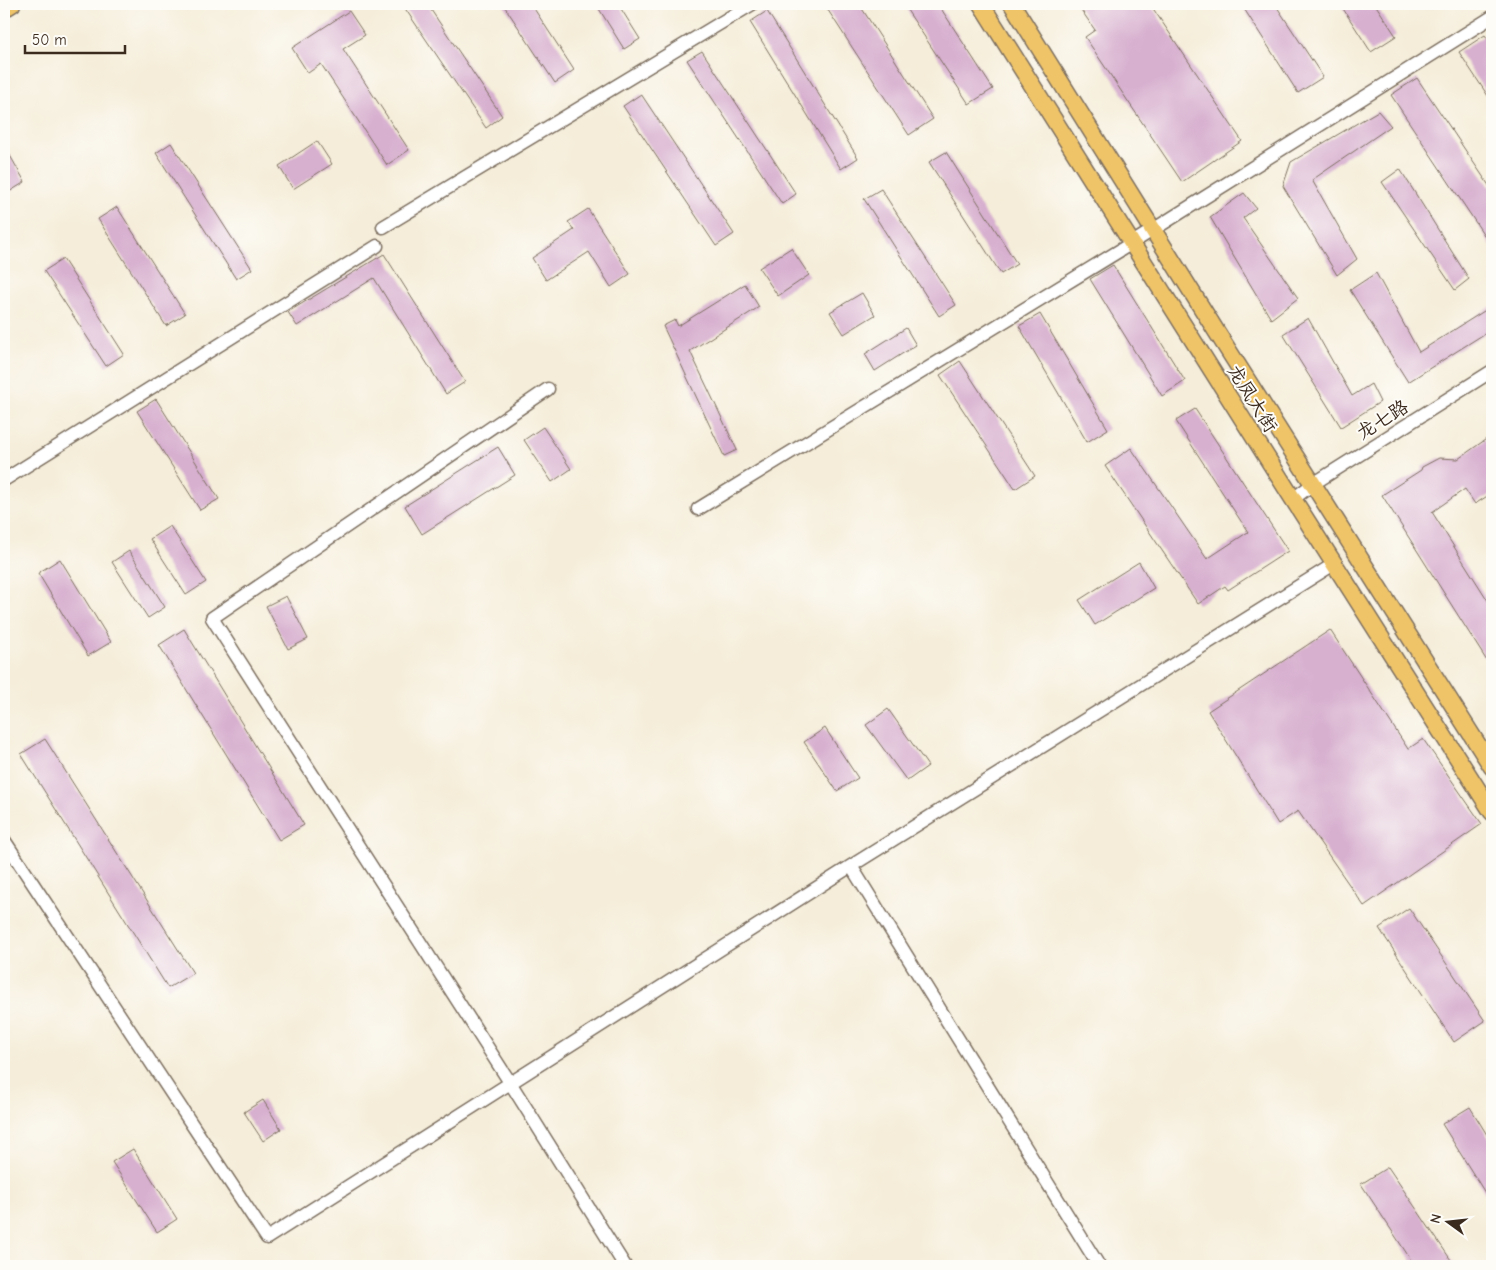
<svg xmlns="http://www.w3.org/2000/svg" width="1496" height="1270" font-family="'Comic Neue','LXGW WenKai TC',sans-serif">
  <rect width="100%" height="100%" fill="#fdfcf7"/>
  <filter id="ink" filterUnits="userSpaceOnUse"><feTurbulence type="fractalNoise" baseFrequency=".02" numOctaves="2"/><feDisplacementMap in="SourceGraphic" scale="10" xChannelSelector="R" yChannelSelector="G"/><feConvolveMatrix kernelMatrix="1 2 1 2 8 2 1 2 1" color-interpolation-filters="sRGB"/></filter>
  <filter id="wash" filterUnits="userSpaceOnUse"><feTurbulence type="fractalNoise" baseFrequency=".0096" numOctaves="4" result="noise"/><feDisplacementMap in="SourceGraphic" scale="20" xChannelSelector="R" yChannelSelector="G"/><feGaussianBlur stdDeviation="1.12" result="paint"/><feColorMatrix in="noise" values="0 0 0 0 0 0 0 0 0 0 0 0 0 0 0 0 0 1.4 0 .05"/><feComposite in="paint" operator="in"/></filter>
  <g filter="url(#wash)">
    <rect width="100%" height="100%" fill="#f5edd9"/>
    <g id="blocks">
      <path fill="#d7afcf" d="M402,4H427L502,116L486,128Z
        M503,4H531L574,70L555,83Z
        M596,4H618L640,39L624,49Z
        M824,4H859L933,119L909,135Z
        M903,4H938L993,89L969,104Z
        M1077,4H1150L1242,141L1182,182L1085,37L1095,30Z
        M1241,4H1275L1323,77L1298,93Z
        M1340,4H1375L1396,36L1371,52Z
        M349,11L365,35L343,49L409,150L387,165L321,64L308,73L292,48Z
        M767,11L858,158L841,169L750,22Z
        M1485,35L1492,45V102L1459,52Z
        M702,51L796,194L782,204L687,60Z
        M1417,78L1492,190V247L1391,95Z
        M641,94L734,234L716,246L623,106Z
        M1378,111L1391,126L1312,180L1357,259L1337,275L1283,186L1291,162Z
        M317,141L332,164L293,189L279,166Z
        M171,143L252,269L236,279L156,153Z
        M4,145L25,182L4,195Z
        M946,152L1017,264L1001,274L929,162Z
        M1400,169L1469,279L1455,290L1382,182Z
        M881,189L956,305L939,316L864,199Z
        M1244,193L1256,208L1243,218L1298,298L1271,319L1210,217Z
        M117,207L185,314L166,326L98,219Z
        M588,209L630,274L611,287L589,252L546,280L532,258L574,230L568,222Z
        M791,248L809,275L778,296L759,268Z
        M384,254L465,382L446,394L374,278L297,326L288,312Z
        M63,259L124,354L106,366L44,271Z
        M1113,265L1185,381L1162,396L1090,279Z
        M1376,273L1419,352L1492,306V329L1408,382L1350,290Z
        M745,284L759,307L690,351L737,450L724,456L663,326L675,320L678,326Z
        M862,293L875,315L844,334L830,312Z
        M1040,314L1108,429L1087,442L1019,326Z
        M1308,318L1352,396L1371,384L1380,402L1341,427L1283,334Z
        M906,328L916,345L875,371L865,354Z
        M960,361L1035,476L1015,489L940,375Z
        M156,399L219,499L200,510L137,411Z
        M1195,409L1288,551L1228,590L1225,586L1198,604L1105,466L1131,448L1207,559L1248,532L1176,421Z
        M543,427L571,469L552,482L524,440Z
        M1492,435V493L1475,504L1465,489L1432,512L1492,607V669L1382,495L1421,470L1422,467L1439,458L1458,459Z
        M498,447L515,475L422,534L405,506Z
        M170,526L206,582L186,595L150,539Z
        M129,551L165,607L148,618L112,562Z
        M60,559L111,642L88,656L38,573Z
        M1139,562L1154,588L1095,625L1079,600Z
        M286,596L308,639L288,649L266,606Z
        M184,629L304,825L279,840L159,645Z
        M1330,630L1408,749L1423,739L1482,824L1364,906L1298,811L1278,824L1208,711Z
        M888,709L928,766L907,781L866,725Z
        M825,728L858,778L837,791L804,742Z
        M45,739L193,973L168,988L21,754Z
        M1409,908L1485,1021L1454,1042L1379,928Z
        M263,1100L281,1129L263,1141L244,1112Z
        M1470,1107L1492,1143V1204L1442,1124Z
        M133,1149L177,1219L157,1232L112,1162Z
        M1388,1167L1455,1266H1415L1361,1184Z"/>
    </g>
  </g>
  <g filter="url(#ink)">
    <use href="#blocks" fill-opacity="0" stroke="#7c6e5f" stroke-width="1"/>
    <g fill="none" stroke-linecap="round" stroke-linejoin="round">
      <defs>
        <path id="minor" d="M383,227L752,4
          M548,389L212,618L511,1084L625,1266
          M4,480L377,246
          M1293,499L1313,484L1492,371
          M698,509L1132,243L1492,17
          M4,840L267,1238L851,866L1334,564
          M851,866L1099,1266"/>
        <path id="major" d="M981,4L1293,499L1492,812
          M1012,4L1218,334L1492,767
          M4,9L12,4"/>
      </defs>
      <use href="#minor" stroke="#7c6e5f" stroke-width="15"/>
      <use href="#major" stroke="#7c6e5f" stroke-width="19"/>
      <use href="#minor" stroke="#fff" stroke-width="12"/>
      <use href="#major" stroke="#efc469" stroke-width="16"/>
    </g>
  </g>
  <g text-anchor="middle" stroke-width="4" stroke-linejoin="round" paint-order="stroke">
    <g font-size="19" fill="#3b2a1e" stroke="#fdfcf7">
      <text transform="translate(1253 398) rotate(58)" y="7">龙凤大街</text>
      <text transform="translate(1382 419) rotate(-32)" y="7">龙七路</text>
    </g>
  </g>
  <rect width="1496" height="1270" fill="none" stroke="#fdfcf7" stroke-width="20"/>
  <g transform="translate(1448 1222) rotate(285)" stroke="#fdfcf7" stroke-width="4" paint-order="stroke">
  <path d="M0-4L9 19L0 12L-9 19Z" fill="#3b2a1e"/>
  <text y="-8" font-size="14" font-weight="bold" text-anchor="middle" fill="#3b2a1e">N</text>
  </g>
  <path d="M25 45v8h100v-8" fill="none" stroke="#3b2a1e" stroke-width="2.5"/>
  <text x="32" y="45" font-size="15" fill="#3b2a1e" stroke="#fdfcf7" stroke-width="4" paint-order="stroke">50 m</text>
</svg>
